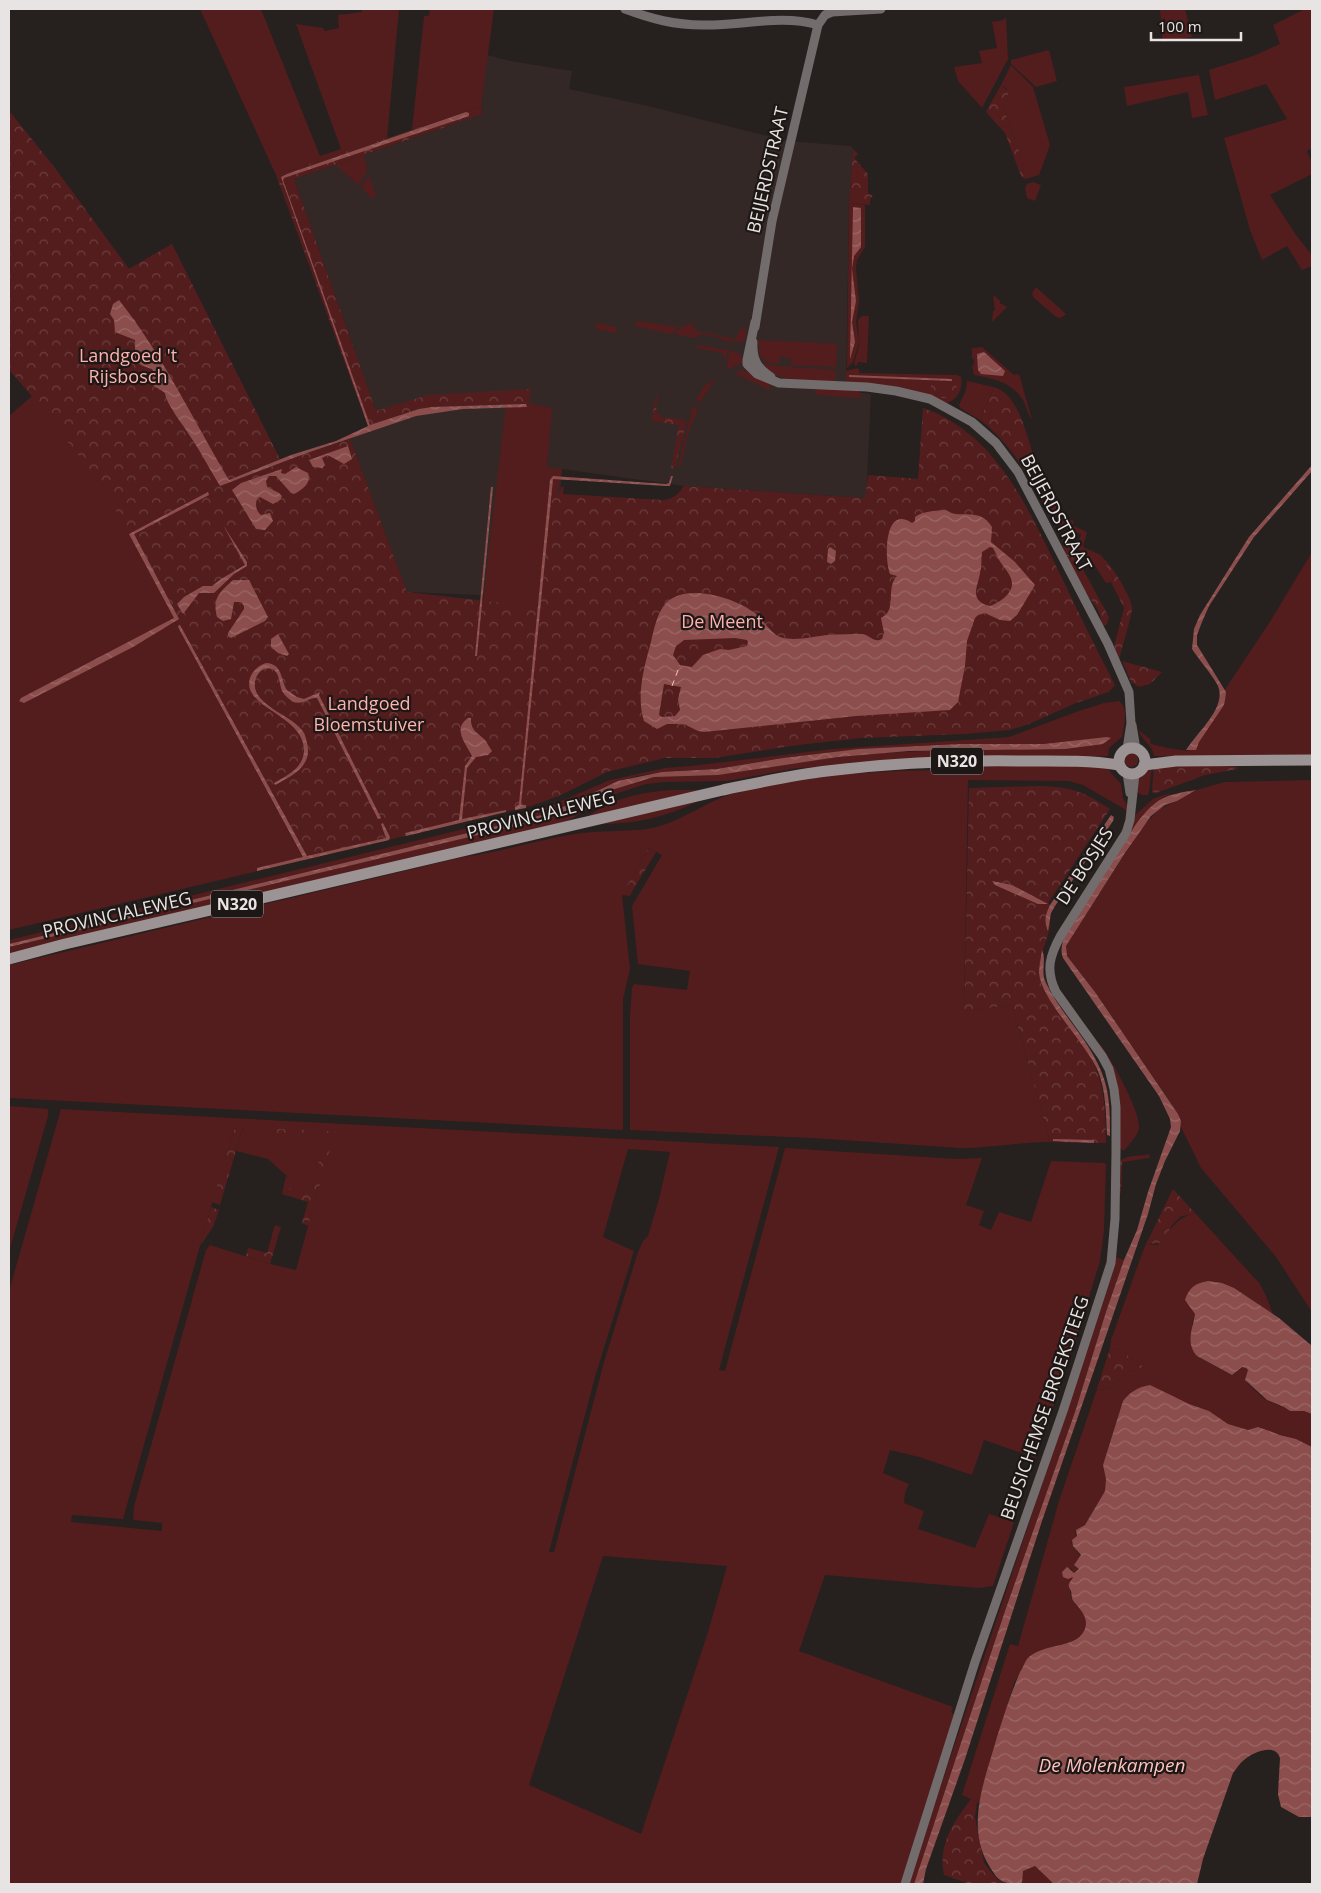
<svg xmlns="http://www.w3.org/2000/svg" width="1321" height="1893" font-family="'Open Sans',sans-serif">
  <defs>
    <pattern id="forest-crowns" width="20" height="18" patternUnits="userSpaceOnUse" patternTransform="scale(1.25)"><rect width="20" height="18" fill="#531d1d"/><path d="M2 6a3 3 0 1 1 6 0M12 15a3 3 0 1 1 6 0" fill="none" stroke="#6c3e3e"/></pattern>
    <pattern id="water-waves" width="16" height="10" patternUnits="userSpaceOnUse" patternTransform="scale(1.25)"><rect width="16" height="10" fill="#8b4e4c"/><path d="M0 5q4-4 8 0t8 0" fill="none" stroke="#9b6766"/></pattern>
  </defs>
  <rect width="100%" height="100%" fill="#26201f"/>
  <path fill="#342827" d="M487,55L510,61L572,71L569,89L648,106L787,141L851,146L853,149L849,203L846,391L871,394L866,498L684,486L562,469L551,598L407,592L350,439L368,426L376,411L294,179L483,114L481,107Z"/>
  <path fill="#531d1d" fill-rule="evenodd" d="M200,9H261L320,156L341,149L296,24L323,28L325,31L339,28L338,15L362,12V9H399L387,139L276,175Z
    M430,9H494L481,107L412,130L424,16H429Z
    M1160,9H1185L1192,37L1163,42Z
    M1305,9H1312V148L1307,151L1312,163V174L1270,195L1296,235L1312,255V266L1302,270L1287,246L1262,260L1250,230L1224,138L1287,119L1266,84L1215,100L1209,70L1253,56L1280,44L1273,25Z
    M1006,17L1008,59L982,108L958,81L954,67L982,63L979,51L997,48L992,22L1003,20Z
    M1049,50L1057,81L1036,87L1011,64V60Z
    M1011,65L1033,87L1050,145L1039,175L1025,179L1021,156L1003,107L1004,101L1009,95L1007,89L1001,85Z
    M1199,75L1208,115L1192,118L1188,92L1127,106L1124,87Z
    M364,155L367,171L358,185L336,165Z
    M9,163L98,228L129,269L172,244L227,483L350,439L407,592L483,602L506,403H529L552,408L547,467L562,469L537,609L174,615V620L304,860L9,930V416L32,396L9,370Z
    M369,176L376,196L371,198L361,187Z
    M1033,182L1041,185L1035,201L1027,198L1025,188L1027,184Z
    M849,203L865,205V247L857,260L856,268L859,301L856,322L859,343L853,362L847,368Z
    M1036,287L1066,314L1061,318L1056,317L1033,297L1032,293Z
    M995,296L1000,301V303L1007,307L992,322L993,311L995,310L993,297Z
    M862,316H869L867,363L858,362L857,365L855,366L854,363L859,346L858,320Z
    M637,321L678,327L671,334L635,326Z
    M597,323L616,327L617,333L595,329Z
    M691,323L697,331C703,332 710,334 717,335L719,336L733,338L735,340L740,329H745L747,331L745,340L740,342L730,341L729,342L717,337L700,334L695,338L674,334L681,327Z
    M759,340L837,344L836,367L791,365V359L780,356L779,364L767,362L759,354Z
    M698,345L728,350L726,359L723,357V353L696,348Z
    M982,347L1014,375L1019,374L1032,420C1028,415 1027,408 1024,402C1013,382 994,379 974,375L972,365H974V359H972V348Z
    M730,350L739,353L743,360L740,364L726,370Z
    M762,363L777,366L836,370L835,382C811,380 777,385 762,363Z
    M857,368L859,369V373L957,375L961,377C963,388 959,398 948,403L846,383V371Z
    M741,370C750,371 760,380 770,383L769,390L734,373Z
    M716,379L700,402L696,400L705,385Z
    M967,381L994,387L980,420L960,408L959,405L966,390Z
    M818,388L859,391L862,397L861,398L816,395L815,391Z
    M693,405L698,410L689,430L681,465L678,467Z
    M1072,525L1087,532L1083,547L1101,555L1113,578L1111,582L1106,583L1093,563L1079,549L1078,544L1081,534L1070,530Z
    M1312,552V757L1154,756C1153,746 1142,740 1138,730L1150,739L1151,744L1168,748L1188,751L1219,708L1220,697L1271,620Z
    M1119,701C1129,708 1124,726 1122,737L1109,748L1108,756L798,768L727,781L666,782L646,784L612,795L566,822L9,955V947L550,817L571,810L598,795L613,789L658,776L714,775L859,754L972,749L999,744H963L863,749L776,759L717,769L675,771L637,776L609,785L550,813L9,944V940L538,811L610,780L665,768L691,766L832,749L1009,737L1076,712L1104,703Z
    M1124 760a7 7 0 1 1 14 0a7 7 0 1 1-14 0Z
    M971,765H1109L1110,772L1121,784L1123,798L1128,807V814L1121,833L1125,823L1126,810L1083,785L1069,781L968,780L964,1011L1012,1005L1050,1142C1019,1142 990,1148 960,1148L812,1138L630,1130V1016L632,988L634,984L687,990L690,971L638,964L632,906L662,855L649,848L627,885L633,890L630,896L622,895L630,969L623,999V1130L9,1098V965L463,857C501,852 537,840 575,834C598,830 623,832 647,829C680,824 706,800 738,792C814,772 894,770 972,770Z
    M1152,766L1149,792L1148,795H1142L1137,792L1139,776Z
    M1312,780V1312L1276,1257L1201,1168L1181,1127L1178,1114L1095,992L1067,956L1066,946L1070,939L1141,829L1158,810L1177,801L1196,790L1225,782Z
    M671,790H703L586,818C610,799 641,792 671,790Z
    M1169,793V794C1149,804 1139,821 1127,838L1134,816L1153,799Z
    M700,800C668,817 635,824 599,824Z
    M1099,1042C1109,1056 1141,1111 1139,1128C1138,1136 1129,1144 1124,1151L1118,1147L1104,1052Z
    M9,1106L48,1109V1116L9,1252Z
    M61,1109L779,1147L719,1370L725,1371L785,1148L956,1159L982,1158L966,1205L984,1211L979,1225L991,1230L999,1212L1031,1222L1051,1161L1104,1163L1106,1164L1104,1231L1100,1261L1080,1327L1036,1458L984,1440L972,1475L919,1457L890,1450L883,1473L909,1484L905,1493L904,1503L924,1511L918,1529L975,1548L989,1514L1014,1522L993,1586L979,1588L825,1575L799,1651L953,1707L951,1712L954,1715L901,1884H9V1291ZM235,1127L243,1128L236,1151L268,1159L291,1180L288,1188L310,1195L327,1132H334L296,1270L270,1264L210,1245L206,1250L134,1506L133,1520L162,1523V1531L71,1522L72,1515L123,1519L211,1207ZM628,1149L670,1152L659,1199L648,1236L643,1241L638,1252L604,1362L554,1552H549L595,1377L634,1251L603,1237ZM603,1556L727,1566L708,1632L641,1834L529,1785Z
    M1195,1213L1260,1284L1266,1296L1273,1314C1252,1300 1233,1285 1208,1281L1192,1310L1195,1314L1192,1324L1197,1356L1231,1375L1244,1366L1249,1370L1247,1383L1263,1398L1274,1404L1284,1407L1290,1411H1304L1312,1414V1447L1296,1439L1256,1428L1248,1430L1228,1424L1209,1411L1189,1404L1128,1395L1123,1401L1103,1465L1106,1478L1105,1491L1085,1525L1075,1532L1077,1536L1071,1543L1081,1557L1077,1566L1079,1569L1074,1573L1070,1568C1070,1571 1073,1577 1073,1578C1073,1585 1069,1586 1071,1597C1074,1606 1085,1608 1086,1623C1088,1647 1045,1644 1030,1656C1023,1663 1020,1674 1014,1683L979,1803L962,1795L1010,1644L1018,1646L1059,1501L1097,1389L1107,1390L1128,1372L1144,1367L1120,1350L1110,1348L1111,1340L1143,1251L1146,1244L1158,1245C1172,1230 1173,1219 1195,1213Z
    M1115,1257L1124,1260L1075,1412L1005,1611L922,1861L914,1884H908L1059,1433Z
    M1035,1866L1054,1883V1884H1022L1023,1871Z"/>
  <path fill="url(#forest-crowns)" d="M1001,85L1009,92C1009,97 1004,101 1003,107L1021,156L1025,179L1021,176L1005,133L986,112Z
    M481,107L483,114L294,179L376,411L428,395L531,389L529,403L432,407L419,409L368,426L276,175Z
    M9,112L11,113L55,168L129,269L172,244L280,459L229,481L228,483L304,454L350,439L407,592L539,607L550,493L559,494L561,487H564L563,494L663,500C674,499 678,494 684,486L865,498L868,475L918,479L923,408C996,433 1028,508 1059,572C1077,609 1094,645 1113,681L1115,685L1109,692L1076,703L1029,724L1010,730L964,734L861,738L798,745L714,758H665L607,772L559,796L531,806L304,860L174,620L166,600L101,484L19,380L9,370Z
    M853,149L858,154L854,158L868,174V194L873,195L870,200V205L849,203Z
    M932,381H952L958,388L953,397L942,398L930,394Z
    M994,387C1020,395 1027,438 1035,461L1040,465L1058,512L1063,517L1074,521L1070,530L1053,523C1034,485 1015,446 980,420Z
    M656,395H658L656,411L664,419L667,417L687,421L675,467L671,469L679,425L653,421L652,419Z
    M1064,538L1067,540L1109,617L1107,624L1104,626L1101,624C1102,611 1093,603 1086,593C1076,578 1064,557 1062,540Z
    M1101,556C1110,562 1134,600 1132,610C1129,626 1123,643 1119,660L1114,646L1124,608L1111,582L1113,578Z
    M1122,661L1162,672L1150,684L1139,687L1131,682Z
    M1193,764L1237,767V769L1205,775L1156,793L1152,792L1154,766Z
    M1040,786C1072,787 1083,791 1110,809L1048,903L1054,908L1049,916C1049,920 1051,923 1050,926C1047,944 1036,960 1040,978C1046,1002 1070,1026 1083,1045C1106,1078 1105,1106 1106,1143L1050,1142L1012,1005L964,1011L969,788Z
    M649,848L656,852L633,890L627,885Z
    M235,1127H243L220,1205L212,1202Z
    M276,1129L308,1130L306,1135L275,1134Z
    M327,1131L335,1132L308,1226L302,1223L308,1202L282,1194L286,1176L291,1180L289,1188L310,1194Z
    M1149,1154L1150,1158H1148L1123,1162L1122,1164L1121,1193H1117L1118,1163C1125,1154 1139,1157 1149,1154Z
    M1173,1189L1195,1213L1180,1217L1172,1225L1163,1243L1146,1244Z
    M211,1207L219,1210L213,1227L200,1246Z
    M275,1225L281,1227L270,1264L246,1256L248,1248L267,1253Z
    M1110,1348L1120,1350L1144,1367L1128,1372L1107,1390L1097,1389Z
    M971,1799L977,1802L975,1817L984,1863L998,1880L1008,1884H969L944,1875C938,1844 953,1823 971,1799Z"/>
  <path fill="url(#water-waves)" fill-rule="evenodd" d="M466,112L469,113V116L284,178L283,180L370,425L419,409L432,407L526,404L527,407L463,409L416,416L304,454L220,486C210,470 201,452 190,436C184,426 166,404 165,393C153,384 149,388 153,371L152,369C129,362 136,359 135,340L115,332L114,320L110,314L113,304L119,300C163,355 193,420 229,480L291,455L336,441L368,426L281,177L287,174Z
    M853,207L861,208V247L854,256L852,269L856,301L852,322L855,342L850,359Z
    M984,352L1005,371L1003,376L981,374L978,370L977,354Z
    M849,375L952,379V381L849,377Z
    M348,446L352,459L344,464L328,455L322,458L325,465L322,468L313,467L309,460Z
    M1312,465V471L1254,537L1209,606L1202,622L1197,635V645L1226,692L1225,700L1224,705L1199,742L1196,750H1186C1197,732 1229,706 1217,684C1210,672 1200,661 1192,649L1194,629L1200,615L1249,537Z
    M296,467L308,473C312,483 302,490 294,494L291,493L276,476H269L266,481L267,487L279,493L282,496L280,500L273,504L260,497L257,499C255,505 256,511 261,515L270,513L273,521L265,530L256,529L232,490L241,483L282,469L281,473L285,474Z
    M553,476L666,484L669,483L671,476H673L670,486H665L553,479L521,805H526V808L515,810V807L519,804L550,480Z
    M491,487H493L477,656H475Z
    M208,492L209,495L134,534L179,619L133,647L24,703L19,701L21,698L174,618L129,534Z
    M945,510C949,511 952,514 956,514C971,515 983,512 992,527L991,542L1015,562L1035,585L1017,615L1010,621L1000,620L985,613L978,615L975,618L967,641L965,666L958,702L950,710L856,716L704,732L698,731L684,724H667L657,729L644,721C636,696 644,667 651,642C654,629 657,613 666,603C687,582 735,598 755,613C763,619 770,633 780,637C795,642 814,636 829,635C840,634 852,634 863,634C871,636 874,643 882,639L884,633L881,618C898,610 885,588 897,576L890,574C884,559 884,504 912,523L915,521V517C923,511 934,511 945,510ZM990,547L993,548C996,553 998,559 1001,563C1010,575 1019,585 1004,598C999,602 995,604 990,606C968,601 978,586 980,573C982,566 981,559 982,552ZM735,638L747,640L748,642L747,646L729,650L720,649L703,655L692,667L680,665L673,655L676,646L684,640ZM664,684L681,687L678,699L680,710L675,716L662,717L659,715Z
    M223,525L247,562V566L234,574L214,593H199L183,614L177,604L184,597L203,586H212L221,579L245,565Z
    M830,547L836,551L835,561L831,564L827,562L828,549Z
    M233,580H249L268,617L265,621L231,638L228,636V633L244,609V606L241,602H234L231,619L223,621L217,617C212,598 220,592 233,580Z
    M179,625H180L307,856L386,838L381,824L383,823L390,837L389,840L257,871V868L303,857L178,627Z
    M278,634L289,654L287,656L278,653L271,647V639Z
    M266,663C283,664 280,679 287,690L297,697L304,699L320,692L319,695L381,818L378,819L317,698C308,697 305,705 293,702C289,699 285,696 282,691C280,686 280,681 278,676C274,664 260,667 256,678C247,703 289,714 301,729C305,733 306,738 307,743C313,766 292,776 275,785L274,783C288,775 303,768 304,751C305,715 241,708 250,678C253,670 258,666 266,663Z
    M468,718H471C470,731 479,733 486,741C487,743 490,748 492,751L488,755L476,757L467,768L462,819L506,810V812L406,836L405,833L459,820L465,766L472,756C466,744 452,729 468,718Z
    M1107,737L1111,738L1103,744L1065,749L909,751L838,757L718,775L654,777L605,792L592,801L545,819L9,947V944L550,813L618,781L662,772L717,769L783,758L859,749L960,744H1044Z
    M1196,790L1177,801L1165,805L1151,816L1125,853L1066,946L1067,956L1095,992L1178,1114L1181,1121L1180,1131L1165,1161L1156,1184L1148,1214L1042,1521L965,1759L926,1869L923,1884H914L1005,1611L1075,1412L1106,1312L1124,1260L1137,1230L1148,1192L1171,1127L1170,1119L1159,1096L1063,958C1060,949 1062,944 1065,935L1136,824C1157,797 1164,795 1196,790Z
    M1111,815L1114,817L1113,821L1055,906L1051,913L1048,931C1044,921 1045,915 1050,905Z
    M992,881L1012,885L1048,904H1038L995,885Z
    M1042,950C1047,961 1040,972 1046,983C1063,1018 1094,1044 1105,1082C1110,1099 1110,1118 1110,1136L1107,1135C1106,1114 1106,1091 1098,1071C1086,1043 1041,1000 1039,973C1039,965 1041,958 1042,950Z
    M1053,1139L1094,1140V1143L1053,1141Z
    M1208,1281L1222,1283L1234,1288L1279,1318L1312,1346V1414L1304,1411H1290L1284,1407L1267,1400L1245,1380L1248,1370L1246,1368L1242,1367L1232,1375L1197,1356C1185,1343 1193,1328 1195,1314L1185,1300C1189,1288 1195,1283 1208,1281Z
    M1150,1385L1189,1404L1209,1411L1228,1424L1248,1430L1258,1427L1280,1435L1296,1439L1312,1447V1817H1299L1281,1807L1278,1794L1280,1758C1275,1742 1252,1753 1244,1760C1240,1763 1237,1768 1233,1773L1203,1859L1197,1884H1054L1035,1866L1023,1871L1022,1884C1000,1884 998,1881 987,1862C966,1822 986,1777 997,1737C1004,1715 1011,1693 1020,1672C1023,1668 1024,1663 1027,1659C1041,1643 1075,1649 1084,1631C1090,1619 1081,1610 1074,1602C1071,1598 1072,1595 1071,1591C1070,1589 1068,1586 1069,1584C1070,1581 1072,1580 1073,1577L1068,1579L1063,1577L1062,1572L1067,1567L1074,1573L1079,1569L1074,1565L1081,1555L1073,1546L1072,1540L1077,1536L1076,1530L1085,1525L1105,1491L1106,1479L1103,1465L1123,1401C1130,1392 1138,1387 1150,1385Z"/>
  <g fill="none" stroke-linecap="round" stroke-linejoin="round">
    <path stroke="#fdc3bf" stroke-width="1" stroke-dasharray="6 5" stroke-linecap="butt" d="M672,686L680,665"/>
    <path stroke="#726d6c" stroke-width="9" d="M625,9C652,19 674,25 703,25C741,26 781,14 818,25
      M755,322L747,360V364L757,374L779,383L867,387L896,391L930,399L972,422L996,443L1018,472L1108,644L1129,692L1131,723L1127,749
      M755,327L772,221L818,25L825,15L832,12L881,9
      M753,342C752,359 757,368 771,377
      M1132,725L1136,749
      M1127,773L1130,793
      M905,1884L975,1662L1063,1411L1111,1263L1115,1219L1116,1152V1107L1114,1089L1109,1069L1102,1056L1056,992C1045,970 1050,955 1061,935L1126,833L1130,820L1135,774"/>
    <path stroke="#9c9494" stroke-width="11" d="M1119 761a13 13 0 1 1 26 0a13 13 0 1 1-26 0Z
      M1144,765L1176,761L1312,760
      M9,959L65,944L723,790C757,783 792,775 827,771C892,763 956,760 1021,761C1054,761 1086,760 1119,765"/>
  </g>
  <g text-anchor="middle" stroke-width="4.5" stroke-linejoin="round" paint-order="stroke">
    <g fill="#1d1716" stroke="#aba6a6" stroke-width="1">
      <rect x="931" y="747.5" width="52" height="27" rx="4"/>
      <rect x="211" y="890.5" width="52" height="27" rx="4"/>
    </g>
    <g font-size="16" font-weight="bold" fill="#e8e4e3">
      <text x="957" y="767">N320</text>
      <text x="237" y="910">N320</text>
    </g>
    <g font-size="18" fill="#e8e4e3" stroke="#1d1716">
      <text transform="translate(768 170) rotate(-77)" y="6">BEIJERDSTRAAT</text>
      <text transform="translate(1056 513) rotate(62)" y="6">BEIJERDSTRAAT</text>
      <text transform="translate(541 815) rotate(-14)" y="6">PROVINCIALEWEG</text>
      <text transform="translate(1085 866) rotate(-57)" y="6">DE BOSJES</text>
      <text transform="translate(117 915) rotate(-13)" y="6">PROVINCIALEWEG</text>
      <text transform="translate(1045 1408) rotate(-71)" y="6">BEUSICHEMSE BROEKSTEEG</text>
    </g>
    <g font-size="18" fill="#feb2ae" stroke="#1d1716">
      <text x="128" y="362">Landgoed 't<tspan x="128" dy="21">Rijsbosch</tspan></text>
      <text x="722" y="628">De Meent</text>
      <text x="369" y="710">Landgoed<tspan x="369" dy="21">Bloemstuiver</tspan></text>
    </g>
    <g font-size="19" font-style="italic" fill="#fdc3bf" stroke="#1d1716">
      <text x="1112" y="1772">De Molenkampen</text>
    </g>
  </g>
  <rect width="1321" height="1893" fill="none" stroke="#e8e4e3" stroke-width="20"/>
  <path d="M1151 32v8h90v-8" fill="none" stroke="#e8e4e3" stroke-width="2.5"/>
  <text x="1158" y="32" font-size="15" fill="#e8e4e3" stroke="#1d1716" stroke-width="4" paint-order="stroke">100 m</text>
</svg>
